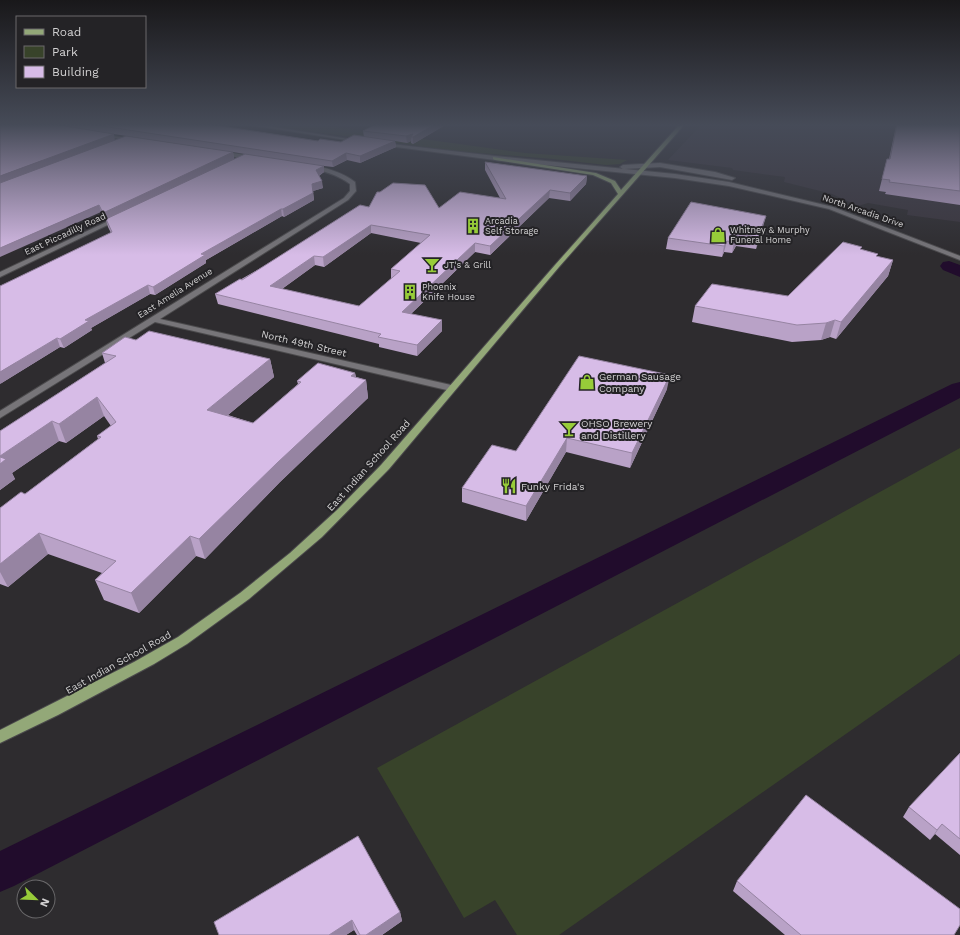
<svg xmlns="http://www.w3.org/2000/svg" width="960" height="935" font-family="'Work Sans',sans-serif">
  <rect width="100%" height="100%" fill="#2e2c2f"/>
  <path fill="#3a353d" d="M702,124H960V222L907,215L908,210L868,203L858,206L832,194L784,182L785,177L733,170L732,168L668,160Z"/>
  <path fill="#38432a" d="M256,124H313L525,153L627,160L620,164L606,165L553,159L455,151Z
    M960,448V654L559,935H517L495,900L464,918L377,768Z"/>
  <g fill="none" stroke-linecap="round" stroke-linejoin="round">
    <path fill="#210c2c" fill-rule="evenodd" d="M949,261L960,265V277L943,270L940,266L943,262Z
      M960,382V398L14,886L0,892V851L952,384Z"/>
    <defs>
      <path id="minor" d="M242,124H256L361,141L359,142Z
        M99,134L133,139L135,140L133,141L101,136Z
        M383,143L495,156L675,174L729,182L833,207L960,256V260L829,209L729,186L675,178L495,160L381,145V143Z
        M220,151L252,156L255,158L252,160L218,154L217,153Z
        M660,163L715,172L735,178L732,180L660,167L623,169L620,167L623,165Z
        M311,165C327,168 342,172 355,182L356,191L348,200L160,319L451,385L454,386L455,388L454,390L451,391L155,322L0,418V411L344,198L350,191V184C338,175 324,171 309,168L308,167Z
        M117,217L122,218L0,277V272Z"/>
      <path id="major" d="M680,124H685L559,267L389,469L322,537L249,599L187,644L154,664L58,715L0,743V730L134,662L178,637L240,593L290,553L337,510L381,465L555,265L618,194L611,183L593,175L495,160L493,159V157L596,173L615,181L621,190Z"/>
    </defs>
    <use href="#minor" stroke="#4b4a4c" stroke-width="2"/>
    <use href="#major" stroke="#4b4a4c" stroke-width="2"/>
    <use href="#minor" fill="#777579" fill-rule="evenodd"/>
    <use href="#major" fill="#93a878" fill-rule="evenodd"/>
  </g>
  <path fill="#b9a2c7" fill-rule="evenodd" d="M0,124H208L318,141L341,142L364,137L363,131L376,124H447L413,144L411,143V141L407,143L395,141L396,147L360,163L347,160L333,167L324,166V172L319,176L323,188L313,191L314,200L284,217L282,216L206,260V263L155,295L150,294L91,328L92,330L64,348L60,347L0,384L111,233L108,227L106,220H105L101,212ZM94,131L218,150L115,140ZM233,152L245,154L182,184L234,159Z
    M895,124H960V205L885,194L886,192L879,191L887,159H889L896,126H894Z
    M485,162L587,176L586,184L570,201L549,198L490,255L475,252L411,314L442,320V331L417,356L379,347V344L218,304L215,294L369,207L439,208L500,198L485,170ZM371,233L421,243L391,269V279L359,306L282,289L315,265L324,267Z
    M763,227L756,249L736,246L732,253L724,252L722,257L666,249L668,238Z
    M861,250L877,257L893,260L888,276L836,339L830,337L821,340L792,342L692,322L695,306L788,296Z
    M136,340L270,359L274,377L228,415L253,423L298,384L297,381L355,373L356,377L366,380L368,398L280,482L205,559L196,556L139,613L104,600L95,580L102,573L48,554L8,587L0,584V508L25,494L98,439L97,436L111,426L104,416L66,443L59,441L12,473L15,479L0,490V431L105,363L102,353Z
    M667,389L630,468L566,452L526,521L462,502V488L516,451Z
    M960,753V855L935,834L930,840L903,817L909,807Z
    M737,881L954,935H785L733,891Z
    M400,912L402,921L382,935H357L354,930L346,935H219Z"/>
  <path fill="#9684a2" d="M436,124H447L413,144V137Z
    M114,134L115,141L0,184V176Z
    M413,134L411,137V141L407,143L406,136Z
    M395,141L396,147L360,163V156Z
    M233,152L234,159L105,220L103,213Z
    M346,153L347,160L333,167L332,161Z
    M324,166V172L316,177V170Z
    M587,176L586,184L570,201V193Z
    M322,181L323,188L313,191L312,184Z
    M550,190L549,198L490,255V246Z
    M313,193L314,200L284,217L283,209Z
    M99,205L101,212L0,257V248Z
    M281,209L282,216L206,260V263L155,295L153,287L201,254Z
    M766,216L763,227L756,249L758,237Z
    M371,225V233L324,267L323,257Z
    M738,234L736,246L732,253L734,242Z
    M727,241L724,252L722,257L724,246Z
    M475,243V252L402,322V312Z
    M314,256L315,265L272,296L270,286Z
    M893,260L888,276L836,339L841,322Z
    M148,285L150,294L91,328L92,330L64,348L60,339L85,320Z
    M442,320V331L417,356V345Z
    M835,320L830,337L821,340L826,323Z
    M57,338L60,347L0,384V372Z
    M270,359L274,377L212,428L207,410Z
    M355,373L357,388L366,380L368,398L280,482L205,559L199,539L351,376Z
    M670,375L667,389L630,468L632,453Z
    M97,397L104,416L66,443L59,424Z
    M52,421L59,441L12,473L15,479L0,490V456Z
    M567,438L566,452L526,521V506Z
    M39,533L48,554L8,587L0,572V564Z
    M190,536L196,556L139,613L131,593Z
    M942,824L935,834L930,840L937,830Z
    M400,912L402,921L382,935H366Z
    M352,920L354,930L346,935H329Z"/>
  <path fill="#d7bce7" stroke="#9684a2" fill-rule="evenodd" d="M0,124H53L114,134L0,176Z
    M89,124H208L318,141L320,139L341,142L354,135L395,141L360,156L346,153L332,161Z
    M376,124H436L413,137H411L413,134L406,136L363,131Z
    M897,124H960V191L889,182L890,180L882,179L887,159H890Z
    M126,136L233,152L103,213L99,205L0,248V183Z
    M245,154L324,166L316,170L322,181L312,184L313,193L283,209H281L201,254L205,255L153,287L148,285L85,320L89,321L60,339L57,338L0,372V286L112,232L106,219Z
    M485,162L587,176L570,193L550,190L490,246L475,243L402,312L442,320L417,345L378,337L381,334L215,294L240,279L242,280L360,205L369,207L377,192H380L393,183L425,185L439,208L460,192L506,199ZM371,225L430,235L391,269L400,271L359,306L270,286L314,256L323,257Z
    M691,202L766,216L758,237L738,234L734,242L727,241L724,246L668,238Z
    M843,242L862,247L860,249L878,254L876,256L893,260L841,322L835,320L826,323L797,325L695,306L712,284L788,296Z
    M149,331L270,359L207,410L253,423L301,382L297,381L318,363L355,373L351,376L366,380L277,463L199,539L190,536L131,593L95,580L116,561L39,533L0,564V508L21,492L25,494L101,437L97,436L116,422L97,397L59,424L52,421L0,456V431L116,356L102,353L125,337L136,340Z
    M579,356L670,375L632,453L567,438L526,506L462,488L492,445L516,451Z
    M0,457L6,459L0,464Z
    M960,753V839L942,824L937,830L909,807Z
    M806,795L960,909V925L954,935H801L737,881Z
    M358,836L400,912L366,935H360L352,920L329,935H219L214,922Z"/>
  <linearGradient id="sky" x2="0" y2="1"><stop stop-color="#19181a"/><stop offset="0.49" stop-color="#464b58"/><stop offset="1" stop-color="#464b58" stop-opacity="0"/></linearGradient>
  <rect width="960" height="255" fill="url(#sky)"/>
  <defs>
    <symbol id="building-bare" viewBox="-9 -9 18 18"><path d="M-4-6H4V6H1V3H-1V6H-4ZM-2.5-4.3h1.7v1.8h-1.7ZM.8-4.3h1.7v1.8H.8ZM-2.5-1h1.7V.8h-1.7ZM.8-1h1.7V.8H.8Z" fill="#97cc39" stroke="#242326" stroke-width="2.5" paint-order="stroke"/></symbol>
    <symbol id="shop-bare" viewBox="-9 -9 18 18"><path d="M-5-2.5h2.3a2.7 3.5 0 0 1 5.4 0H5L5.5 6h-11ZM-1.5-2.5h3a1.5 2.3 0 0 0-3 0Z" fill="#97cc39" stroke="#242326" stroke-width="2.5" paint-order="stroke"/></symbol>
    <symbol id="bar-bare" viewBox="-9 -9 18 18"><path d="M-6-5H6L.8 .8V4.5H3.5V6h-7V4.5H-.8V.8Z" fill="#97cc39" stroke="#242326" stroke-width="2.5" paint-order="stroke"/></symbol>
    <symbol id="restaurant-bare" viewBox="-9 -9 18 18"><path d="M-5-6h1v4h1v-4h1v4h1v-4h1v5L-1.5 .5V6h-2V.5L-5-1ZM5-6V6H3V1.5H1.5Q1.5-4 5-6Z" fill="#97cc39" stroke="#242326" stroke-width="2.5" paint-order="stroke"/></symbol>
  </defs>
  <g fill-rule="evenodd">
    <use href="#building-bare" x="462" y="215" width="22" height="22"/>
    <use href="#shop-bare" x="707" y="224" width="22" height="22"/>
    <use href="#bar-bare" x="421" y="254" width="22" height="22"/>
    <use href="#building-bare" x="399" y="281" width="22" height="22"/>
    <use href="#shop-bare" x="576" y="371" width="22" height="22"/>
    <use href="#bar-bare" x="558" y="418" width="22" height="22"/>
    <use href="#restaurant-bare" x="498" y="475" width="22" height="22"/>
  </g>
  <g text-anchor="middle" stroke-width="4" stroke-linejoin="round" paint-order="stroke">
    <g font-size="9" fill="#d2d1d2" stroke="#242326">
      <text transform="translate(863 211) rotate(19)" y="3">North Arcadia Drive</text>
      <text transform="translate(65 234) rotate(-25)" y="3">East Piccadilly Road</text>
      <text transform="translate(175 293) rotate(-32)" y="3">East Amelia Avenue</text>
    </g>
    <g font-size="9" fill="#d2d1d2" stroke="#242326" text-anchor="start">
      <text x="485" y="224">Arcadia<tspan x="485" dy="10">Self Storage</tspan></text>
      <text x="730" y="233">Whitney &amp; Murphy<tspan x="730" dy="10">Funeral Home</tspan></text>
      <text x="444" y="268">JT's &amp; Grill</text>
      <text x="422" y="290">Phoenix<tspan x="422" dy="10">Knife House</tspan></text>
    </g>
    <g font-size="10" fill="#d2d1d2" stroke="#242326">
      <text transform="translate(304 343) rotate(13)" y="4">North 49th Street</text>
      <text transform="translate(368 465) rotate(-48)" y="4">East Indian School Road</text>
      <text transform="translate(118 662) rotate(-29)" y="4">East Indian School Road</text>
    </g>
    <g font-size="10" fill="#d2d1d2" stroke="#242326" text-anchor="start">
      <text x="599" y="380">German Sausage<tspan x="599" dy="12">Company</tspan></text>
      <text x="581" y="427">OHSO Brewery<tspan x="581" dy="12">and Distillery</tspan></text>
      <text x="521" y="490">Funky Frida's</text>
    </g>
  </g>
  <rect x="16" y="16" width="130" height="72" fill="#242326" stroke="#6a696b"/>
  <rect x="24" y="29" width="20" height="6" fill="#93a878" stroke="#6a696b"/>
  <text x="52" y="36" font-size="12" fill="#d2d1d2">Road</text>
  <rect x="24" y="46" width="20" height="12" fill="#38432a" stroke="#6a696b"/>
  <text x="52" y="56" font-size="12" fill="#d2d1d2">Park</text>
  <rect x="24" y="66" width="20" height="12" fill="#d7bce7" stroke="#6a696b"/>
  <text x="52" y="76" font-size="12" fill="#d2d1d2">Building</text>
  <g transform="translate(36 899) rotate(113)"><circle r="19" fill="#242326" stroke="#6a696b"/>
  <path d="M0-3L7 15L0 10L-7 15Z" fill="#97cc39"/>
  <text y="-6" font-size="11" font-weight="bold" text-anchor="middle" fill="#d2d1d2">N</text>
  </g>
</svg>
